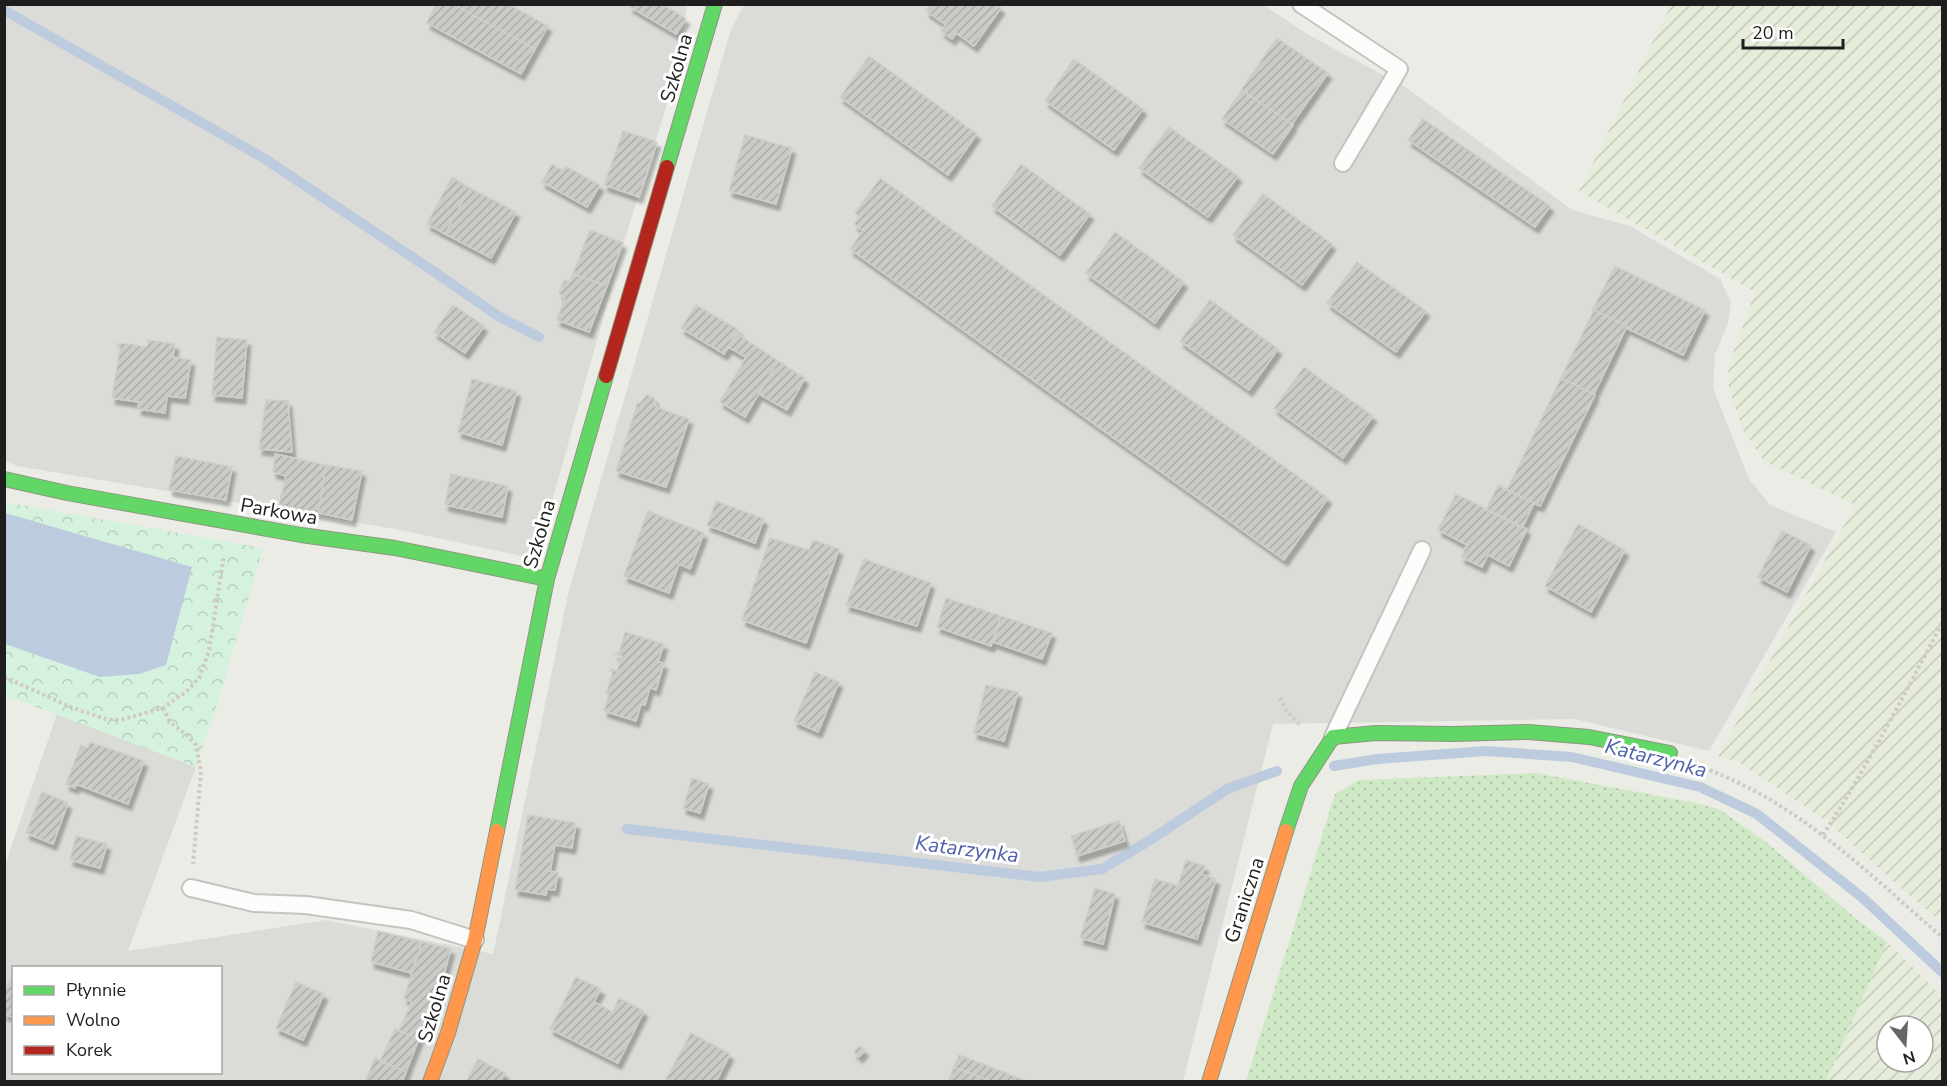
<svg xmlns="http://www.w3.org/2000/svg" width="1947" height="1086" font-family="'Nunito Sans',sans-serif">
  <defs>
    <pattern id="farmland-furrows" width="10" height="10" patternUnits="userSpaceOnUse" patternTransform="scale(1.5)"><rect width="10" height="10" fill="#e6ecda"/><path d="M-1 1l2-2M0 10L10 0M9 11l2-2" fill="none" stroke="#c5cabb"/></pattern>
    <pattern id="grass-dots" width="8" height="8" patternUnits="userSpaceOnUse" patternTransform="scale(1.5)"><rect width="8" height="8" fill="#cfe9c6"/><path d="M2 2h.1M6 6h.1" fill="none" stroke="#b1c7aa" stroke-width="1.8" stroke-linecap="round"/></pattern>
    <pattern id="park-crowns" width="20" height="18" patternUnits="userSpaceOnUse" patternTransform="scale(1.5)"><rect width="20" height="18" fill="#d5f2de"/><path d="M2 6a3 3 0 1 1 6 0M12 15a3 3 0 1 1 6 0" fill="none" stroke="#b6cfbe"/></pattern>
    <pattern id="building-hatch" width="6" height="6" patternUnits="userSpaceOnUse" patternTransform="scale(1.5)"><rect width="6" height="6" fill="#cbcac6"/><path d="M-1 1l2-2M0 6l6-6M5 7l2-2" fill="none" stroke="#aeadaa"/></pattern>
    <filter id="shadow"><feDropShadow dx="3.5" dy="6" stdDeviation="1.5" flood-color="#0004"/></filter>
  </defs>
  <rect width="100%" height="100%" fill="#ecece6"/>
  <path fill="#dbdbd8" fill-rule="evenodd" d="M686,4L687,5L676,75L628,229L536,559L395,529L17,466L5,461L4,5Z
    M744,5H1264L1309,35L1407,88L1572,210L1630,226L1720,279L1731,302L1728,323L1715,355L1713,388L1749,479L1770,505L1836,532L1709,751L1574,719L1273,724L1183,1081L5,1082V865L57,714L196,767L128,951L326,920L493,954L568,594L731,29ZM14,968H220V1072H14Z"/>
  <path fill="url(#farmland-furrows)" fill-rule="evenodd" d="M1671,5H1942V923L1903,890L1828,822L1740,763L1718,756L1855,505L1764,461L1743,430L1729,390L1728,367L1755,292L1579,191Z
    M1887,942L1942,996V1081H1826ZM1887,1026H1923V1062H1887Z"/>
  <path fill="url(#grass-dots)" d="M1536,773L1691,802L1719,809L1766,842L1854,917L1887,942L1826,1081H1246L1335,794L1359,780Z"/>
  <path fill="url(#park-crowns)" d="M4,502L263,548L217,705L196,767L5,695Z"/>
  <path fill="#bcccde" d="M5,513L192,567L166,665L139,674L100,677L5,644Z"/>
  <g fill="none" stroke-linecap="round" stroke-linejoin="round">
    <path stroke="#bcccde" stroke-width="10" d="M4,10L265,159L436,273L498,316L539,337
      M1334,766L1377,759L1486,751L1572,757L1700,787L1757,814L1864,899L1942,972
      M627,829L1040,877L1102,869L1147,842L1227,789L1277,771"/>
  </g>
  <path fill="url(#building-hatch)" stroke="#cfcec8" stroke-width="1.5" filter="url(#shadow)" d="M436,4H453L535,49L521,74L427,23Z
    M453,4H508L548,26L535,49Z
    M631,4H663L686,19L676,34L630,7Z
    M931,4H996L1001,8L974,46L956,33L952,39L941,31L946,25L926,11Z
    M1277,38L1328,73L1292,124L1241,90Z
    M869,56L977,134L948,175L840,97Z
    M1074,59L1143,109L1114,150L1045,101Z
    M1242,90L1293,125L1273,154L1222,119Z
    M1423,119L1550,206L1535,227L1408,140Z
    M1169,127L1238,176L1208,217L1139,168Z
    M623,131L657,142L639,197L604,185Z
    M745,135L792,148L776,204L729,191Z
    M552,164L563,171L565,166L600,185L587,207L542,182Z
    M1021,164L1090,214L1060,255L992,206Z
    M452,177L470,188L445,234L427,224Z
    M880,178L1328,498L1284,560L850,249L863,231L854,224L860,217L855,213Z
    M470,188L516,212L491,258L445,234Z
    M1263,194L1332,244L1302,285L1233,235Z
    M590,230L623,243L607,286L573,274Z
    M1115,232L1184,282L1155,323L1086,273Z
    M1357,262L1426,311L1396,352L1327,303Z
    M1615,266L1705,310L1683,355L1626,328L1627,326L1594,310V312L1592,311Z
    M573,274L607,286L589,332L557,320L565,297L559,294L564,280L570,282Z
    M1210,300L1278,349L1249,390L1180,341Z
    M453,305L484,326L465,353L434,332Z
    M696,305L739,330L724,354L681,328Z
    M1594,310L1627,326L1594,394L1561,378Z
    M736,333L778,361L745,417L720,402L746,357L728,347Z
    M217,337L247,340L242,398L212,395Z
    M148,340L175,344L173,357L191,360L185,398L167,396L165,413L138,409L139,402L112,398L120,347L117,346V344L120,345V343L147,347Z
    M778,361L805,378L787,410L759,394Z
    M1304,367L1373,416L1343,458L1274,408Z
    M1561,378L1595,395L1540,506L1507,490Z
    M472,379L517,391L502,445L458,432Z
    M647,395L654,398L656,407L689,419L666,487L616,471L638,402L640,403Z
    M266,400L288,401L292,452L259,449Z
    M275,454L326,465L318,513L279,505L286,476L273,472Z
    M176,456L232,467L226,500L169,490Z
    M326,465L362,471L352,520L318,513Z
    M451,474L508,486L502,517L445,505Z
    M1498,485L1534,503L1522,528L1486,510Z
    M1456,494L1527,529L1509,566L1488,555L1482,567L1461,557L1467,545L1438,530Z
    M716,501L764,519L755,543L707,525Z
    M648,511L704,533L690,569L679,564L669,593L624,576Z
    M1578,524L1625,550L1591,612L1545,586Z
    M1782,531L1811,545L1787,592L1758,577Z
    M770,538L809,550L813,540L839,549L806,643L742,620Z
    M864,559L931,583L917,626L846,605Z
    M946,598L1001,616L991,646L937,627Z
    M1001,616L1052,633L1042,659L993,642Z
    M625,632L664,644L658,662L664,663L656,690L650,687L645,705L641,704L636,721L604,711L609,694L606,693L613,671H610L611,669L617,671L622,656L615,654L619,653Z
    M815,672L839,682L818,732L794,721Z
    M986,685L1018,692L1004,741L974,733Z
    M90,742L144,761L128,804L76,784L75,788L66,784L81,745L88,748Z
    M692,778L709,784L700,813L683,808Z
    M42,792L68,803L53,844L26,833Z
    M528,815L576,823L572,848L555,845L550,871L558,873L555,890L547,889L546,895L515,890Z
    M1119,821L1125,841L1077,856L1071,836Z
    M76,836L107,844L100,868L70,860Z
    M1186,860L1205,866L1202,874L1216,879L1197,939L1142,922L1155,879L1178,886Z
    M1095,888L1115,894L1103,944L1080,938Z
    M378,931L422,942L411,973L371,962Z
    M422,942L451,949L440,989L419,1039L399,1031L412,1002L404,998Z
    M14,974V1018L4,1014V992Z
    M576,977L601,989L594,1002L613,1012L619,998L644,1011L618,1063L550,1029Z
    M296,982L324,994L303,1040L276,1028Z
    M395,1029L419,1039L406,1072L380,1061Z
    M691,1033L730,1054L716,1082H671L666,1079Z
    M859,1046L865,1050L859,1057L854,1052Z
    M959,1055L1009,1074L1029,1082H993L954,1067Z
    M375,1058L406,1072L402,1082H365Z
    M478,1059L505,1073L500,1082H466Z
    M954,1067L993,1082H948Z"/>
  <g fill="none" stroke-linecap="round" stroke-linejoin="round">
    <defs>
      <path id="lane" d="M1301,4L1399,69L1343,163
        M1333,737L1422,550
        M191,888L254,903L306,905L411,920L475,940"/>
      <path id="fast" d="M667,167L715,4
        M4,479L67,493L301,535L395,548L547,579
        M497,831L547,579L606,376
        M1286,831L1301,786L1333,737L1376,733L1453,734L1528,732L1589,737L1670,753"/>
      <path id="slow" d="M430,1082L448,1033L475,940L497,831
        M1209,1082L1286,831"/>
      <path id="jam" d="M606,376L667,167"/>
    </defs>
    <use href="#lane" stroke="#c3c3c1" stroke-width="20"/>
    <use href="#fast" stroke="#8d967f" stroke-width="16"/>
    <use href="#slow" stroke="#8d967f" stroke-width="16"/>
    <use href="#jam" stroke="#8d967f" stroke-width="16"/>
    <path stroke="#d1c9c4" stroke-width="4" stroke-dasharray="3 3" stroke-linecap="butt" d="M4,677L73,708L106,719L120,720L163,708L187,691L199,678L209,651L224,555
      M1280,698L1286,710L1301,726
      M163,708L170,722L188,736L196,745L201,772L193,864
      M1699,765C1725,777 1753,788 1777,804C1836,840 1890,892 1942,937
      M1823,835C1867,767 1904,695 1942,623"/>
    <use href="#lane" stroke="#fcfcfb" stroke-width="16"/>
    <use href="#fast" stroke="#63d668" stroke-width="14"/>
    <use href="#slow" stroke="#ff974d" stroke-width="14"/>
    <use href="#jam" stroke="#b3261e" stroke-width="14"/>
  </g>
  <g text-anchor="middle" stroke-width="6" stroke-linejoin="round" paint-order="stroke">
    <g font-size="20" fill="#1e1e1e" stroke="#fff">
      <text transform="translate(676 68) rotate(-74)" y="7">Szkolna</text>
      <text transform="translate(279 511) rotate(10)" y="7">Parkowa</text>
      <text transform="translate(539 534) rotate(-74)" y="7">Szkolna</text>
      <text transform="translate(1244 900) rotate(-72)" y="7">Graniczna</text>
      <text transform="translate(434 1008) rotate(-73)" y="7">Szkolna</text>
    </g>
    <g font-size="21" font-style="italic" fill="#4f61a9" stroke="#fff">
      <text transform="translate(1656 758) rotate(14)" y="7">Katarzynka</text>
      <text transform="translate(967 849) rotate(7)" y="7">Katarzynka</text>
    </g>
  </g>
  <rect width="1947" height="1086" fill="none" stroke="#1e1e1e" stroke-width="12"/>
  <rect x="12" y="966" width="210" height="108" fill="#ffffff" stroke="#a5a5a5" stroke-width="1.5"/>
  <rect x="24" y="986" width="30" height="9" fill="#63d668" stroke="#a5a5a5" stroke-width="1.5"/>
  <text x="66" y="996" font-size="18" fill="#1e1e1e">Płynnie</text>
  <rect x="24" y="1016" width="30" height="9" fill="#ff974d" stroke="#a5a5a5" stroke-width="1.5"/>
  <text x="66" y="1026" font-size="18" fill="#1e1e1e">Wolno</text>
  <rect x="24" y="1046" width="30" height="9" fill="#b3261e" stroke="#a5a5a5" stroke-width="1.5"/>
  <text x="66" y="1056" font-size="18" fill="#1e1e1e">Korek</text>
  <g transform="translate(1905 1044) rotate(163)"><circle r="28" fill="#ffffff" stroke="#a5a5a5" stroke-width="1.5"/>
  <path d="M0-4.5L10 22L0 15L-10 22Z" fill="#666664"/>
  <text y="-9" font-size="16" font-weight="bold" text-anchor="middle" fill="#1e1e1e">N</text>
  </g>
  <path d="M1743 39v9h100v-9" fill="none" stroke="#1e1e1e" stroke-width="3"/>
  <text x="1752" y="39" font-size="18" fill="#1e1e1e" stroke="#ffffff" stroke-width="4.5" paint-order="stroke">20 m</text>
</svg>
